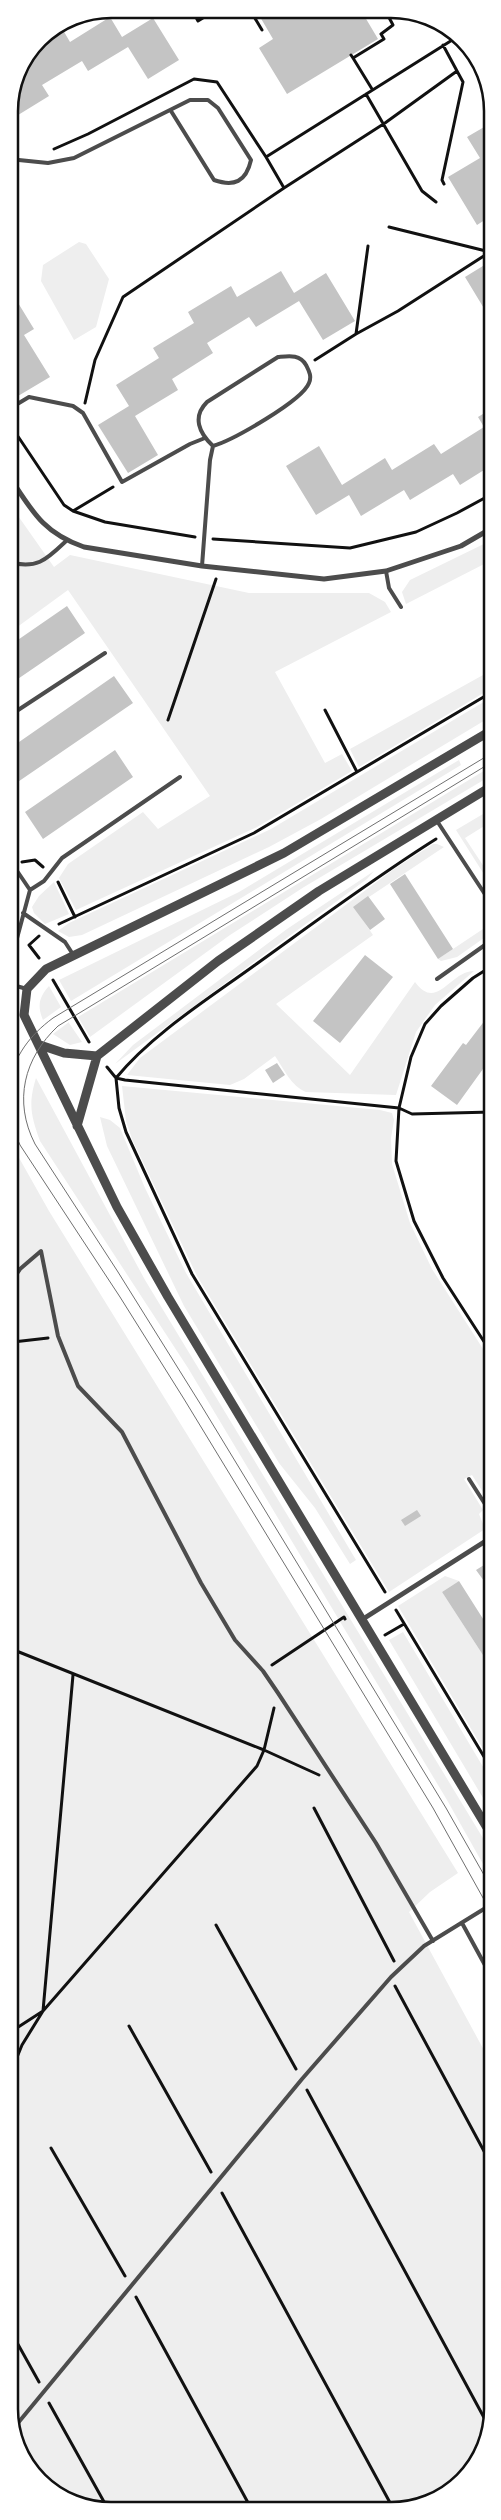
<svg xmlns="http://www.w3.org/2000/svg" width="501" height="2520" font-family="'Source Sans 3',sans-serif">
  <rect width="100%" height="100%" fill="#fff"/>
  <path fill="#eee" d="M79,242L86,244L109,279L96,327L74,340L41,281L43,265Z
    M9,503L54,567L70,555L249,593H369L385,602L391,612L275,672L325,763L342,754L352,771L257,827L76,910L59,878L68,864L143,812L158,829L210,796L68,590L9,633Z
    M492,540V560L406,604L402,592L410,580Z
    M492,670V688L359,767L350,749Z
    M492,697V716L321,819L269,847L82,935L69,937L58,931L69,923L271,829Z
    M459,760L461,765L71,1001L59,980L239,892Z
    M492,766V775L304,887L230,935L90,1037L78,1017Z
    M483,814L489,823L465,838L492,879V887L456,830Z
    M433,844H437L444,847L354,907L373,935L276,1004L350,1075L415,982C437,1012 450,971 474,971L435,1005L416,1032L396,1095L306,1092C291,1086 284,1069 275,1056L244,1079L230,1085L127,1075L140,1058L394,869Z
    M374,871L367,879L115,1064L133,1045L287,929Z
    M54,882L69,914L45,924L34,913L32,907L39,896Z
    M492,923L491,933L457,957L441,961L438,959Z
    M49,986L61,1007L43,1020C37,1006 39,997 49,986Z
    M69,1022V1023L82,1042L70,1045L53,1034Z
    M36,1078L145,1280L492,1853V1880L447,1800L188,1368L40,1141C31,1116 28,1104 36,1078Z
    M122,1086L380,1110L392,1113L394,1120L391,1138L392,1164L410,1223L432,1269L492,1363V1506L472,1475L464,1479L483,1510L479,1514L485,1529L389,1592L197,1276L132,1139L126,1121Z
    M100,1117L110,1120L120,1128L145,1188L186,1273L356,1560L350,1564L315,1508L279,1463L184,1306L107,1146Z
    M9,1140L49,1211L458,1873L430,1892L409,1912L492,2065V2416L467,2477L436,2501L403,2510L91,2509L34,2477L10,2422Z
    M445,1576L459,1581L442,1592L492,1669V1764L398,1606Z
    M403,1632L492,1782V1813L389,1640Z"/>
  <path fill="#c4c4c4" d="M256,10L362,12L378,39L287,94L259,48L273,39Z
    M110,17L122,37L153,18L179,60L148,79L128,47L88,71L82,61L42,85L49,96L10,120L9,104L17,73L30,66L25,58L31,49L63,30L70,42Z
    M491,123V164L486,168L491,177V216L477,225L448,177L480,158L467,137Z
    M491,261V320L465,277Z
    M9,263L19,279L9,285Z
    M281,271L294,293L326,273L355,321L323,340L299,301L256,327L249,317L207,343L213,353L172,379L178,390L135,416L158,455L128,473L98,425L129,406L116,385L159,358L153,348L194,323L188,312L231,286L237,297Z
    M9,288L34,329L24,335L50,377L18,396L9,381Z
    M491,409L492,465L460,485L453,474L410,500L404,490L361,516L349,495L316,515L286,466L319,446L342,485L385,458L392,470L434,444L441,454L484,427L478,417Z
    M67,606L85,633L9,685V646Z
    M114,676L133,703L9,788V749Z
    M115,750L133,777L43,839L25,812Z
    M405,874L453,949L438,959L390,884Z
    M368,896L385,919L370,930L353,907Z
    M365,955L393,977L340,1043L313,1021Z
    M492,1011V1065L488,1062L457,1105L431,1086L463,1043L466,1045Z
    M277,1063L285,1075L273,1083L265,1070Z
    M417,1510L421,1516L405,1526L401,1520Z
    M492,1560V1592L476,1570Z
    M459,1581L492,1633V1669L442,1592Z"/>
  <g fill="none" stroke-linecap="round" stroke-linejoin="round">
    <path stroke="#111" stroke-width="3" d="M192,10L198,21L216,10
      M250,10L262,30
      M351,55L353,58L384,39L381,34L393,25L386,12
      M353,58L372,89
      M366,94L422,191L436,202
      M54,149L88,134L194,79L217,82L266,157L457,37
      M266,157L284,188L385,123L457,71L443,45
      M444,184L442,180L463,82L457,71
      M389,227L490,252
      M356,334L398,311L490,252
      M315,360L356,334L368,246
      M85,403L95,360L123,297L284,188
      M9,423L64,505L73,511L113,487
      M73,511L105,522L195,537
      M213,539L350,548L416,532L457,513L492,494
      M325,710L357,772
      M168,720L216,579
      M22,862L35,860L43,867
      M58,882L75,917
      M59,924L254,833L492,692
      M39,936L29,945L39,958
      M492,966L473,978L441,1006L425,1024L411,1057L399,1108L396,1161L414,1221L443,1278L492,1354
      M53,980L89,1042
      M107,1067L116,1078L125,1080L399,1108L412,1114L492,1112
      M9,1344L13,1342L48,1338
      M385,1592L192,1274L126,1132L119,1108L116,1078C152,1034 208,999 255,965C315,922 374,878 436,839
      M396,1610L492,1770
      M385,1635L404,1624
      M9,1648L264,1750L274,1708
      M272,1665L344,1617L345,1619
      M314,1808L394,1961
      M216,1925L296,2069
      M395,1986L492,2166
      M129,2026L211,2172
      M9,2033L43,2011L257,1766L264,1750L319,1775
      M9,2077L22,2045L43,2011L73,1675
      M307,2090L488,2425
      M51,2148L125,2276
      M222,2193L394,2510
      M136,2297L252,2510
      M10,2330L39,2382
      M49,2403L108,2509"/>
    <path stroke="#4c4c4c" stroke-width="4" d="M9,159L48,163L74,158L190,100H208L218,108L251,160C246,182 234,187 214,180L171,111
      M9,409L29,397L73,406L83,413L122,482L190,444L205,438
      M9,562C37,570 47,559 66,541
      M202,566L210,460L213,446C233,440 302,401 309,383C312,376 309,371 306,365C300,354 289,356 278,357L207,402C192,417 199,433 213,446
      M386,571L389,588L401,607
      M9,716L105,653
      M437,821L492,905
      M9,859L30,890
      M23,913L65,942L74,956
      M9,968L30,890L44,881L62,858L180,777
      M437,979L492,940
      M9,984L27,989
      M9,1285L20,1269L41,1251L58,1336L78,1386L122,1432L201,1583L235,1640L263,1671L278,1693L376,1843L433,1941
      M469,1479L492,1515
      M462,1923L492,1978
      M13,2429L302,2079L391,1977L424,1946L492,1904"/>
    <path stroke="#4c4c4c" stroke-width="5" d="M9,476C32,511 43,533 84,547L202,566L324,579L386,571L461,546L492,528
      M363,1619L492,1537"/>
    <path stroke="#4c4c4c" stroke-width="9" d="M492,730L284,853L46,969L27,989L24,1015L117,1207L168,1297L492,1836
      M40,1045L64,1053L97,1056
      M77,1126L97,1056L218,961L319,891L492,786"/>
    <path stroke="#707070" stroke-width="1" d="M492,762L58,1026C24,1058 13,1101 35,1144L118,1272L201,1405L446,1808L492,1889
      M9,1084C14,1056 30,1035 53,1018L492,753
      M9,1111L14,1131L20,1145L120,1297L184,1399L433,1808L492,1914"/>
  </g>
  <path d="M0 0H501V2520H0ZM111 18H391A93 93 0 0 1 484 111V2409A93 93 0 0 1 391 2502H111A93 93 0 0 1 18 2409V111A93 93 0 0 1 111 18Z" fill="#fff" fill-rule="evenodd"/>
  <path fill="none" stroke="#111" stroke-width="2.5" d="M111 18H391A93 93 0 0 1 484 111V2409A93 93 0 0 1 391 2502H111A93 93 0 0 1 18 2409V111A93 93 0 0 1 111 18Z"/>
</svg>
